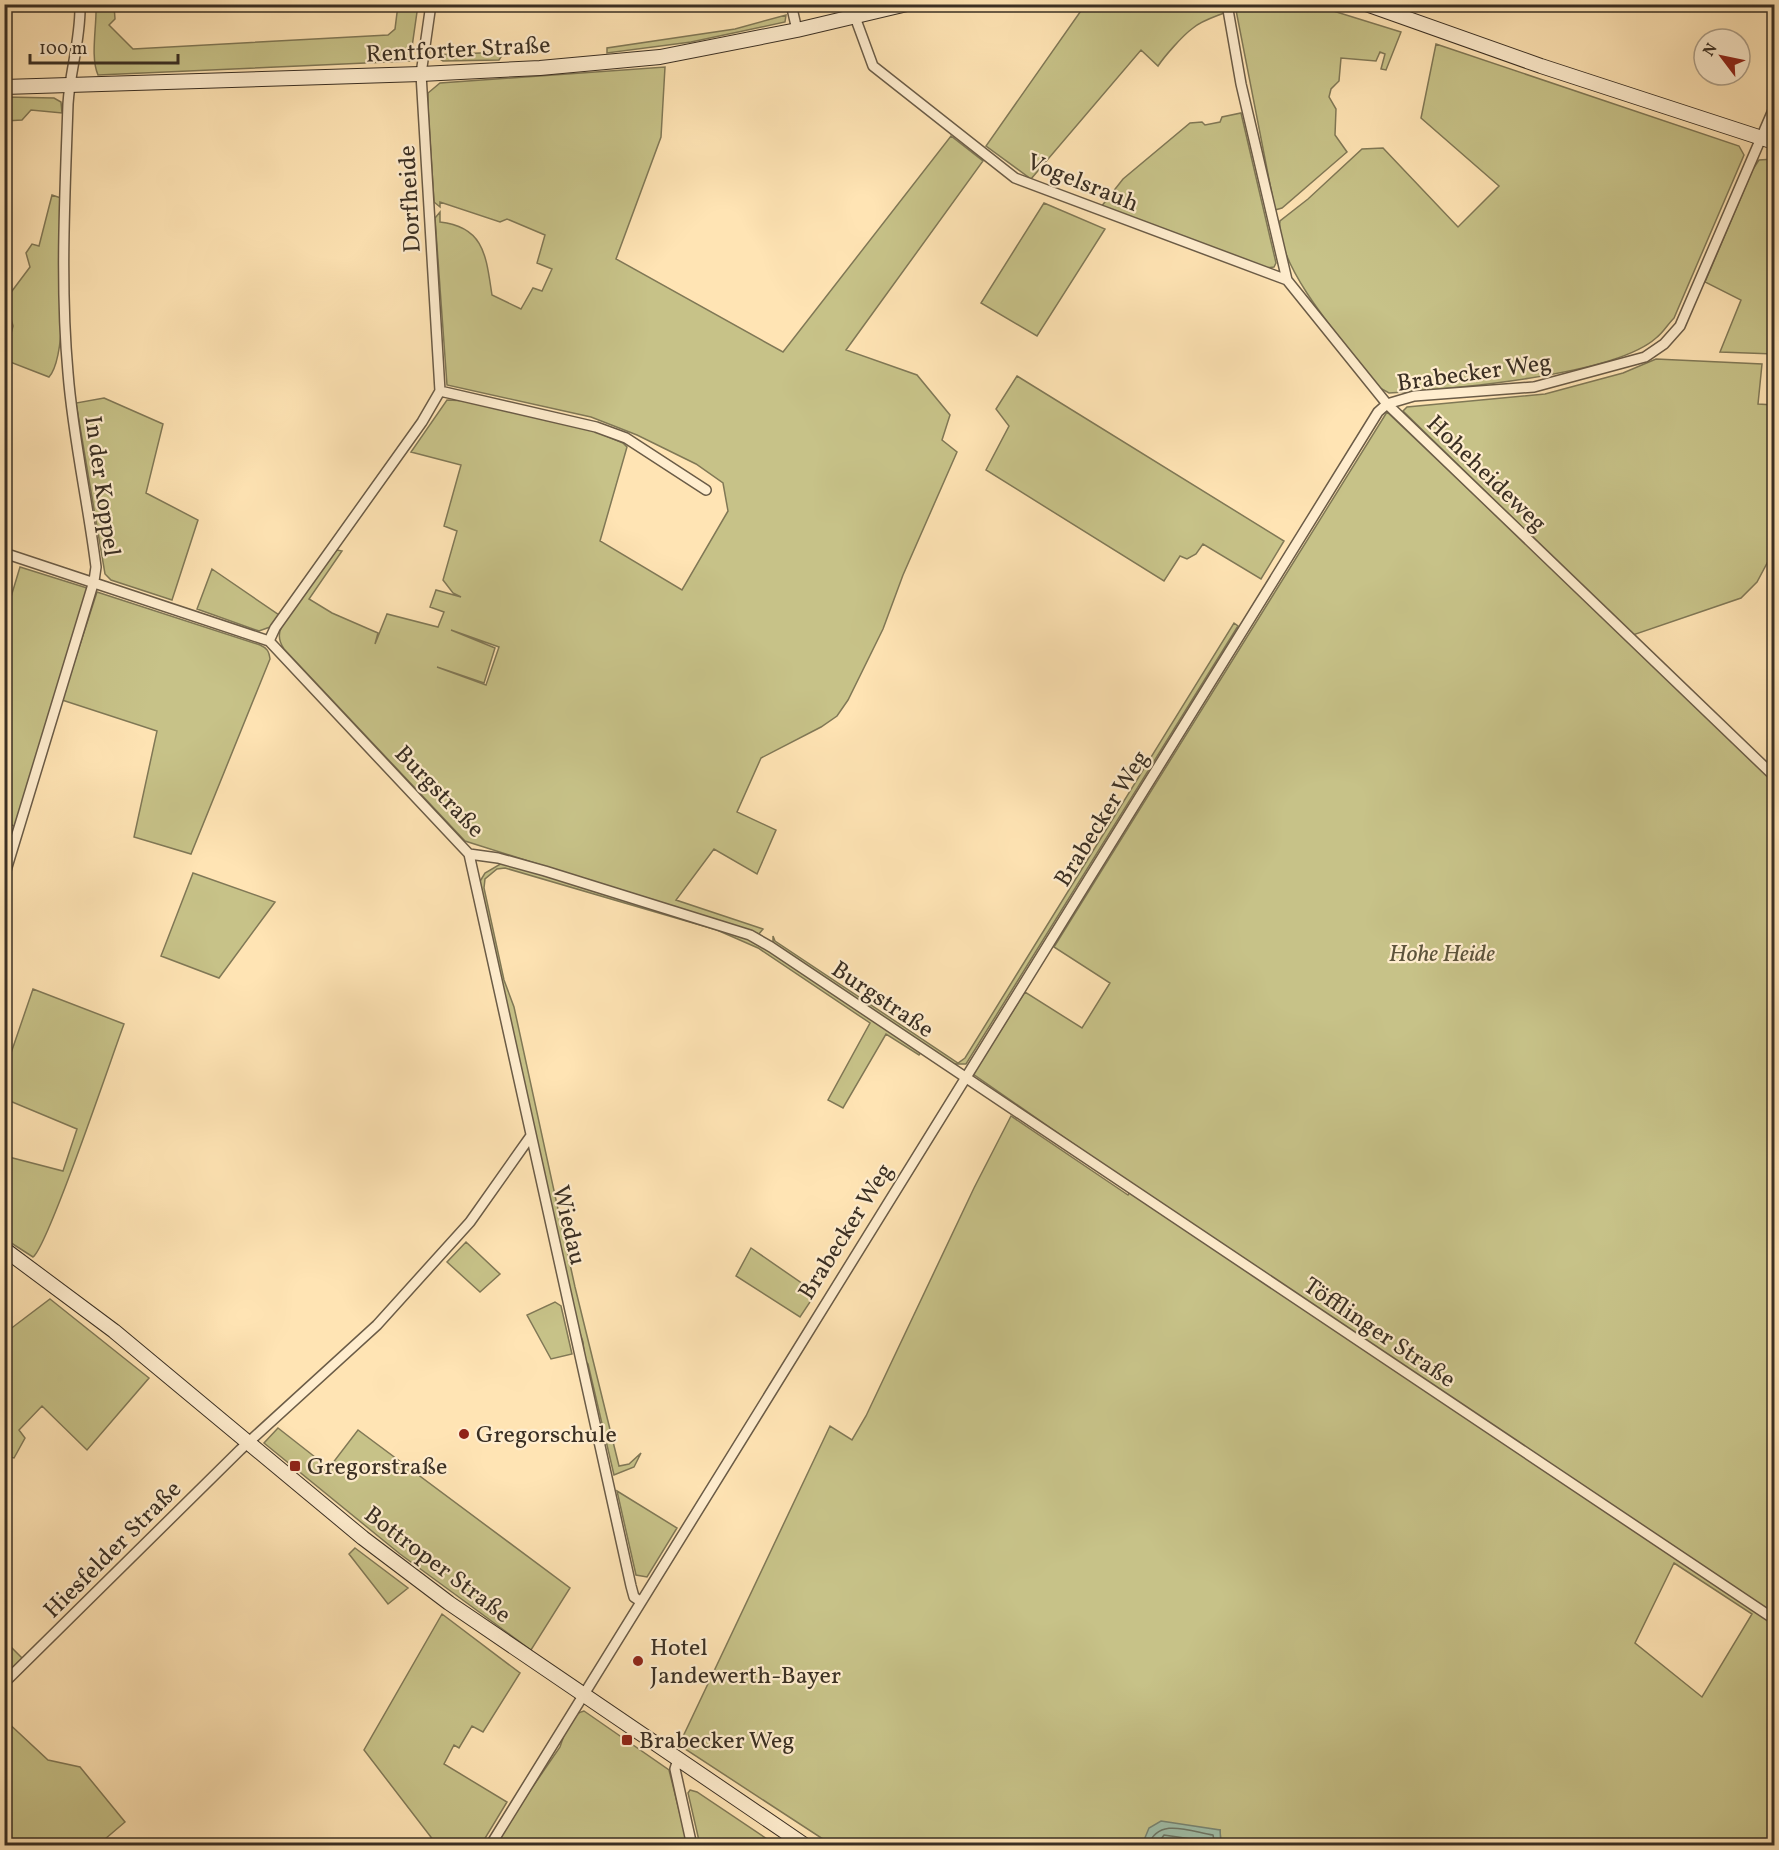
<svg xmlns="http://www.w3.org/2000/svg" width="1779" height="1850" font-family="Vollkorn,serif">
  <rect width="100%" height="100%" fill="#ffe4b4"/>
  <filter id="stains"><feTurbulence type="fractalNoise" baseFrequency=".00333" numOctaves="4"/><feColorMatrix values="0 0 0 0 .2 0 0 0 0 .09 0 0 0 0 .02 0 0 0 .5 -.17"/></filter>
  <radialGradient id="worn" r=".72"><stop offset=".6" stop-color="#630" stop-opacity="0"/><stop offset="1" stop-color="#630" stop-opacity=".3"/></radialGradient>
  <path fill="#c7c288" stroke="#807856" stroke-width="1.5" fill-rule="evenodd" d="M96,5H114L115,19L109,25L133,49L388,35L395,29L398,5H418L410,61L98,75C90,57 97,26 96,5Z
    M1085,5H1223L1224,13C1214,17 1201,21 1193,28C1182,36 1164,57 1158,66L1141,50L1031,179L986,146Z
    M1235,5H1314L1401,32L1386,70L1381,69L1385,54L1380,52L1376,61L1341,58L1339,81L1331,89L1329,97L1336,109L1335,135L1347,152L1282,208L1275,210Z
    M786,15L785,22L691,42L607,53V48L735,29Z
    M1436,44L1739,146L1744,155L1674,318C1668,324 1663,333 1656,338C1614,376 1448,389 1389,393L1380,388C1352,352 1274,267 1280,221L1308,199L1362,149L1383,148L1458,227L1499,186L1421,118Z
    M504,52L499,60L443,61L433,55Z
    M665,67L661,137L616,259L783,352L951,136L983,161L846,350L917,375L950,415L942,440L957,452L903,575L883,629L848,700L837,716L821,727L761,758L737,812L776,830L757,874L714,849L676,900L763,929L759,934L465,841L284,649C280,643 278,638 280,631C284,617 326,560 337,550L342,551L309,599L332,613L378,633L375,644L387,614L438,627L444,612L430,607L436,590L461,597L453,593L443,580L457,531L444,526L461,465L411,452L447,400L469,401L585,427L623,443L627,447L600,541L682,590L728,511L723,483L696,464L637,435L591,417L447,385L435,218L440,212V222C485,227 486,257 492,295L521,309L533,288L542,291L552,269L537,263L545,235L507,219L500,222L440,202V207L434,202L428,108V93L440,83ZM451,630L499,647L486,685L437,667L484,683L495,648Z
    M5,97L54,98L61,102L62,113L31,110L22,120L5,121Z
    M1241,113L1276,263L1274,267L1265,268L1101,207L1123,179L1190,123L1202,122L1205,125L1220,122L1222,117Z
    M1774,159V354L1720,352L1741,300L1705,282L1753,169L1759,160Z
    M52,195L61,198C61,234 70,354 49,377L10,362L6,354L13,326L6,299L30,267L26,253L32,244L39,246Z
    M1044,203L1105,229L1037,336L981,303Z
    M1656,359L1762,364L1758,404L1774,405V550L1757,582L1741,598L1633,635L1403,411L1407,407L1545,394L1623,373Z
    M1017,376L1284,541L1261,579L1203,544L1196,554L1187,559L1180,556L1164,581L986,470L1009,426L996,409Z
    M104,398L163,424L146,493L198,520L172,600L111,580L105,574L76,403Z
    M1387,412L1774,779V1845L1221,1846L1220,1830L1142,1843V1845H832L679,1745L830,1426L852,1440L866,1416L974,1188L1011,1116L1128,1195L1134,1186L973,1074L1025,992L1082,1028L1110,983L1054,947ZM1674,1563L1752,1614L1702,1697L1635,1643Z
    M20,567L87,588L16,827L5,822L4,620Z
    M212,569L279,615L270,627L259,631L197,609Z
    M97,592L260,645C267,648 269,651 270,659L191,854L134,837L157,731L62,700Z
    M1234,623L1238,626L966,1064H953L773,943V936L775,941L958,1063L965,1058Z
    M502,863L735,932L761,945L921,1052L919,1055L886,1034L843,1108L828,1100L870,1023L758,948L717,930L505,868L497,869L485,879L484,888L504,980L514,1007L575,1287L619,1466L629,1464L641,1453L634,1467L614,1475L588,1364L585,1361L583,1342L578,1328L479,883L485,873Z
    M193,873L275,902L219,978L161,956Z
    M33,989L124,1024C112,1056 48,1246 33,1257L5,1239V1156L63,1171L77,1129L5,1099V1056H10Z
    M466,1242L500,1274L480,1292L447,1262Z
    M751,1248L816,1293L800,1317L736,1276Z
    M50,1299L149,1378L87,1450L42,1406L19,1430L25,1438L14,1458L6,1456L5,1333Z
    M555,1302L561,1306L572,1354L551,1359L527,1315Z
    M278,1428L329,1468L358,1430L570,1588L531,1650L400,1554L264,1443Z
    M617,1491L677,1528L647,1577L636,1575Z
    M355,1548L408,1588L388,1604L349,1554Z
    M442,1614L520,1673L483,1732L472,1726L459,1748L454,1745L444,1764L507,1802L481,1845H437L364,1750Z
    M5,1641L24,1660L5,1678Z
    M584,1711L669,1770L688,1846H492L560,1747C564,1736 569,1714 584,1711Z
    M4,1719L48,1760L80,1767L125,1822L98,1845H9L4,1840Z
    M690,1790L697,1792L776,1845H700L688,1793Z"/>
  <path fill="#a1bfa9" stroke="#788573" stroke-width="1.5" d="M1161,1821L1220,1830L1221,1845H1142L1149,1828Z"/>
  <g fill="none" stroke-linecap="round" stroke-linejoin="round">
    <path stroke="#6e7766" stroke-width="1.5" d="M1148,1846C1158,1817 1189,1831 1213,1835L1215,1846
      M1156,1846L1164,1835L1205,1841L1207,1846"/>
    <defs>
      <path id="minor" d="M791,4L797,30
        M1227,4L1241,84L1287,280L1387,404L1774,776
        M855,17L873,66L1015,178L1287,280
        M4,131L5,130
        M440,391L596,427L626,438L706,490
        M4,553L269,641L469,854L498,858L545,871L750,935L771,947L1774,1619
        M269,641L275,628L422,422L440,391L421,74L431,4
        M469,854L631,1586L634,1597L640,1601
        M4,877L94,581L96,567C88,502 73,438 68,373C60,284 65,193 68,104C70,70 81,39 80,4
        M4,1683L240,1450L377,1325L470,1222L530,1137
        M678,1759L675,1769L692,1846
        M490,1846L1378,412L1387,404L1414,396L1534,387L1645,357L1664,344L1680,326L1774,108"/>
      <path id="secondary" d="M1366,4L1541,66L1774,142
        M4,87L421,74L540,68L660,57L797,30L907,4
        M4,1249L114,1331L363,1538L449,1603L806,1846"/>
    </defs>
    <use href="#minor" stroke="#6b5c47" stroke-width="12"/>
    <use href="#secondary" stroke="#3a2f23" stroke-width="16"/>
    <use href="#minor" stroke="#ffedce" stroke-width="9"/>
    <use href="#secondary" stroke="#ffedce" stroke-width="14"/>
  </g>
  <g fill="#8f2418" stroke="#ffedce" stroke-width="2">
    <circle cx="464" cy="1434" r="6"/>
    <rect x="289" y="1460" width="12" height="12" rx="3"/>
    <circle cx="638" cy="1661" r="6"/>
    <rect x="621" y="1734" width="12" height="12" rx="3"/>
  </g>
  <g text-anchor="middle" stroke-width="4.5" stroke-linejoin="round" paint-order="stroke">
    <g font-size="24" fill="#3a2f23" stroke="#ffedce">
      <text transform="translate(458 49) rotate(-3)" y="8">Rentforter Straße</text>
      <text transform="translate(1083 182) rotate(22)" y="8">Vogelsrauh</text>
      <text transform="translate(409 199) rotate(-93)" y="8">Dorfheide</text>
      <text transform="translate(1474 372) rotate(-8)" y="8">Brabecker Weg</text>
      <text transform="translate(1487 473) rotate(44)" y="8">Hoheheideweg</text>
      <text transform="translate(103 486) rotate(82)" y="8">In der Koppel</text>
      <text transform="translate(440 791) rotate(46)" y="8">Burgstraße</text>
      <text transform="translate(1101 818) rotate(-58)" y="8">Brabecker Weg</text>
      <text transform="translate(883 999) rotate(34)" y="8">Burgstraße</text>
      <text transform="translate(570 1225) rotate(77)" y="8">Wiedau</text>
      <text transform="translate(845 1231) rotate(-58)" y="8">Brabecker Weg</text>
      <text transform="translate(1380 1332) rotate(34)" y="8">Töfflinger Straße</text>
      <text transform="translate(112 1549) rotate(-45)" y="8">Hiesfelder Straße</text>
      <text transform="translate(438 1564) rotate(37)" y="8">Bottroper Straße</text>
    </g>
    <g font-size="24" font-style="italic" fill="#5d543c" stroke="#ffedce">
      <text x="1442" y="961">Hohe Heide</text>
    </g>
    <g font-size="24" fill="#3a2f23" stroke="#ffedce" text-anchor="start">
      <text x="476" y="1442">Gregorschule</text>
      <text x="307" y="1474">Gregorstraße</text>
      <text x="650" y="1655">Hotel<tspan x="650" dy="28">Jandewerth-Bayer</tspan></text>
      <text x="639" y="1748">Brabecker Weg</text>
    </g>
  </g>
  <rect width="1779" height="1850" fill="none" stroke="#ffe4b4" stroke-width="24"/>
  <rect x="6" y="6" width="1767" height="1838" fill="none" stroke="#3a2f23" stroke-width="3"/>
  <rect x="12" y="12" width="1755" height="1826" fill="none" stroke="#3a2f23" stroke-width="1.5"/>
  <g transform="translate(1722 57) rotate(302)"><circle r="28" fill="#ffedce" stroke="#b0a18a" stroke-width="1.5"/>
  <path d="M0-4.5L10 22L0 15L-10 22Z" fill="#8f2418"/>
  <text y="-9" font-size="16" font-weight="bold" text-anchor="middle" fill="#3a2f23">N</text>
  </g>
  <path d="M30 54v9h148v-9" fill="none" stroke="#3a2f23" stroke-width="3"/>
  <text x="39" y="54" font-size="18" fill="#3a2f23" stroke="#ffedce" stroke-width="4.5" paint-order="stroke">100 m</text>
  <rect width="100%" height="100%" filter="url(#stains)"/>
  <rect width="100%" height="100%" fill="url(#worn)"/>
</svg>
